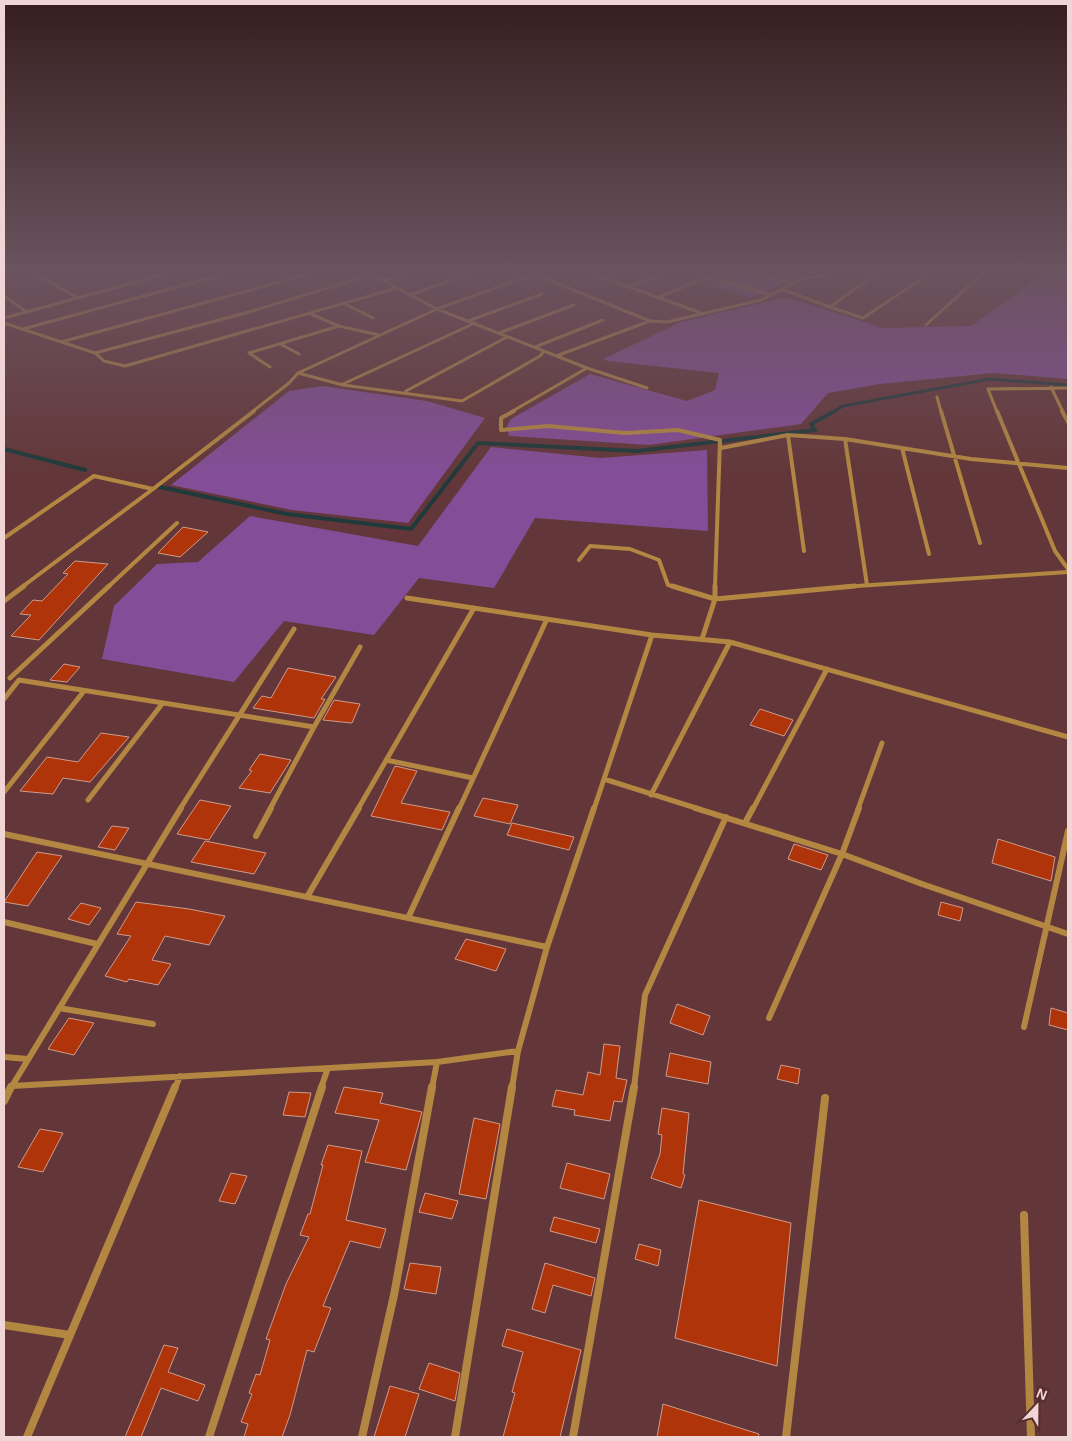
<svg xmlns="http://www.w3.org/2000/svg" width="1072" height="1441" font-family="Helvetica,sans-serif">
  <rect width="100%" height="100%" fill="#633739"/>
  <path fill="#834e97" d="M732,272H799L780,285L750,298L706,284Z
    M1046,272H1068V379L993,373L880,384L828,393L801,424L649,445L509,436L507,426L511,419L590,374L687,401L715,390L719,373L608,361L603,359L681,322L779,299H792L883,328L971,326Z
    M322,386L427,401L485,418L408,523L292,510L171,485L289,391Z
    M491,447L601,458L707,450L708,531L535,518L494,588L419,578L374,635L284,621L234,682L102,659L114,606L157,564L198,562L250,516L418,546Z"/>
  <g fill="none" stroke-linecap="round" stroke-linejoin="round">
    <path stroke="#1f3a3a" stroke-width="3" d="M833,412L843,406L990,379L1068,385"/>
    <path stroke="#1f3a3a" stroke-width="4" d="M4,449L85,470
      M160,487L287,514L411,529L478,443L637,451L815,430L811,424L835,411"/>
  </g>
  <path fill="#af3409" stroke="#cd9c8d" d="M183,527L208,532L180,557L158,553Z
    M75,561L108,564L39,640L11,636L31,615L20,614L33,600L42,601L68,574L63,573Z
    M64,664L80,667L67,682L50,680Z
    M288,668L336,677L321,699H325L314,718L253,708L262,696L271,698Z
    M334,700L360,704L352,723L323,720Z
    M760,709L793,720L784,736L750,725Z
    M101,733L129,737L90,782L63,778L53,794L20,791L47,757L78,762Z
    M260,754L291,760L270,793L239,788L252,771L249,770Z
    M395,766L417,771L401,803L450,812L442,830L371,816Z
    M483,798L518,805L510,824L474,816Z
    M200,800L231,806L209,840L177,834Z
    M512,823L574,837L569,850L507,835Z
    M112,826L129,828L115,850L98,847Z
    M998,839L1055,857L1051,881L992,863Z
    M205,841L266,853L254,874L191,862Z
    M794,844L828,855L821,870L788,859Z
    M37,852L62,856L28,906L4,902Z
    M136,902L189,909L225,916L209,945L165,936L152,960L171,964L158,985L129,979L127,982L105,976L131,936L117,934Z
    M941,902L963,908L960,921L938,915Z
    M81,903L101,908L89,925L68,919Z
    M466,939L506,949L496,971L455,959Z
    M677,1004L710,1016L703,1035L670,1023Z
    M1051,1008L1068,1013V1030L1049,1025Z
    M69,1018L94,1023L74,1055L48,1049Z
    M604,1044L620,1046L616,1078L627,1080L622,1102L614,1101L610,1121L574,1115L575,1110L552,1106L556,1090L583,1095L588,1072L600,1075Z
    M670,1053L711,1062L708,1084L666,1076Z
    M781,1065L800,1069L798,1084L777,1079Z
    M344,1087L383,1093L380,1103L422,1112L406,1170L365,1162L379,1120L335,1113Z
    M289,1092L311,1093L305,1117L283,1115Z
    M662,1108L689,1113L683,1174L685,1175L681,1188L651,1178L660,1154L662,1135L658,1134Z
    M474,1118L500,1124L486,1199L459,1194Z
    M40,1129L63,1133L43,1172L18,1167Z
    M328,1145L362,1151L346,1220L386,1229L380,1248L350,1241L323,1306L331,1308L314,1352L307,1350L290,1415L282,1437H244L248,1424L241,1422L252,1394L249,1393L256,1374L260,1375L270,1340L266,1339L286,1284L309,1237L300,1235L308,1214H310L323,1165H321Z
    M567,1163L610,1174L604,1199L560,1188Z
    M231,1173L247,1176L235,1204L219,1201Z
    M425,1193L458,1201L452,1219L419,1212Z
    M699,1200L791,1223L777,1366L675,1338Z
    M554,1217L600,1229L596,1243L550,1231Z
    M639,1244L661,1250L658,1266L635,1259Z
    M410,1263L441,1267L436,1294L404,1289Z
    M545,1263L595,1278L591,1296L553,1285L545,1313L532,1309Z
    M507,1329L581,1350L560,1437H503L515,1393L512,1392L523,1352L502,1346Z
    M164,1345L178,1348L168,1372L205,1385L198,1401L161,1388L141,1437H125Z
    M429,1363L460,1373L455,1401L419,1389Z
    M390,1386L419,1394L405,1437H374Z
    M663,1404L759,1434L758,1437H657Z"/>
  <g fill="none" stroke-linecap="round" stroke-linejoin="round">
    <path stroke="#b38742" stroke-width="3" d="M32,272L78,298
      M361,272L384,281L437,309L587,368L511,412
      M588,272L701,313
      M749,272L794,284
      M532,273L650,321
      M707,277L771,295
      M384,281L413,272
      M629,287L666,272
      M784,290L830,307L878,272
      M410,295L474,272
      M4,296L27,312
      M657,298L719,272
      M345,304L373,318
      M830,307L863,318L932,272
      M311,314L339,326L379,335
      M4,318L173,272
      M468,321L542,294
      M4,323L95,353L104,361L125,366L397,288
      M926,325L984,272
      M23,329L232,272
      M499,333L574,305
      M61,342L316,272
      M282,345L299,354
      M535,347L603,320
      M95,353L249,312L370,275
      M556,356L650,321L667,322L761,300L802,279L838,272
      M270,367L249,353L339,326
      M587,368L647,388
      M298,373L343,385L462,401L540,356L544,351
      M343,384L475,323
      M1051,387L1063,412
      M406,391L507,337
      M937,397L941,412
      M252,412L289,383L298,373L437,309L534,274
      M997,412L988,389L1068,388"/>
    <path stroke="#b38742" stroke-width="4" d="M514,411L501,418V430L548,426L625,433L678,430L720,440L715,587
      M941,411L980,543
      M997,411L1055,551L1068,569
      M1062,411L1068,422
      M788,435L845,439L971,459L1068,468
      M845,439L867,585
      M721,448L788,435L804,551
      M902,448L929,554
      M153,489L254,411
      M4,538L94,476L153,489L22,587
      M579,560L590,546L630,549L659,560L668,585L676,587
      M108,587L177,523
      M842,587L1068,572"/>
    <path stroke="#b38742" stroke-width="5" d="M672,586L715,599L855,586
      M407,598L652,635L730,642L1068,737
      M4,601L24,586
      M702,639L715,599V586
      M10,678L109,586
      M4,699L19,680L314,727
      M386,760L473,778
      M604,779L699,809
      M4,792L84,691
      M651,795L730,642
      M88,800L162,704
      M180,809L294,629
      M270,809L314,727L360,647
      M358,809L474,608
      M459,809L547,619
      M594,809L652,635
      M753,809L827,669
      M858,809L882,743"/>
    <path stroke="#b38742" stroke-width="6" d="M695,808L842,854L922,884L1068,934
      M745,823L753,808
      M4,834L547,947L518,1051L437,1062
      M256,836L271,808
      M307,897L359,808
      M408,918L459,808
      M4,922L97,944
      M547,947L594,808
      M59,1008L153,1024
      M769,1018L842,854L859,808
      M1024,1027L1068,831
      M4,1057L28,1059
      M12,1086L181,808
      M11,1088L12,1086L437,1062L432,1088
      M175,1088L180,1076
      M321,1088L328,1068
      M512,1088L518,1051
      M634,1088L645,995L726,817"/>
    <path stroke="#b38742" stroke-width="8" d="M4,1101L11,1087
      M1024,1215L1031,1437
      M4,1325L70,1335
      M27,1437L175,1087
      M209,1437L322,1087
      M362,1437L394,1295L432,1087
      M455,1437L512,1087
      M573,1437L634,1087
      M786,1437L825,1098"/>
  </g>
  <linearGradient id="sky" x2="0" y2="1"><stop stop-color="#361e1f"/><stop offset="0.57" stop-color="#6b535f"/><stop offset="1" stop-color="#6b535f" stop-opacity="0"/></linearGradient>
  <rect width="1072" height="474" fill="url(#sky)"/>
  <rect width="1072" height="1441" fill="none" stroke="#f1d4d5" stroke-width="10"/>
  <g transform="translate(1037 1406) rotate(22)" stroke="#572c2f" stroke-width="4" paint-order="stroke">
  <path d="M0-4L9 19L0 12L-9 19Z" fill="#f1d4d5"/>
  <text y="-8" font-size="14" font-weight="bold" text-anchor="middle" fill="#f1d4d5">N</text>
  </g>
</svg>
